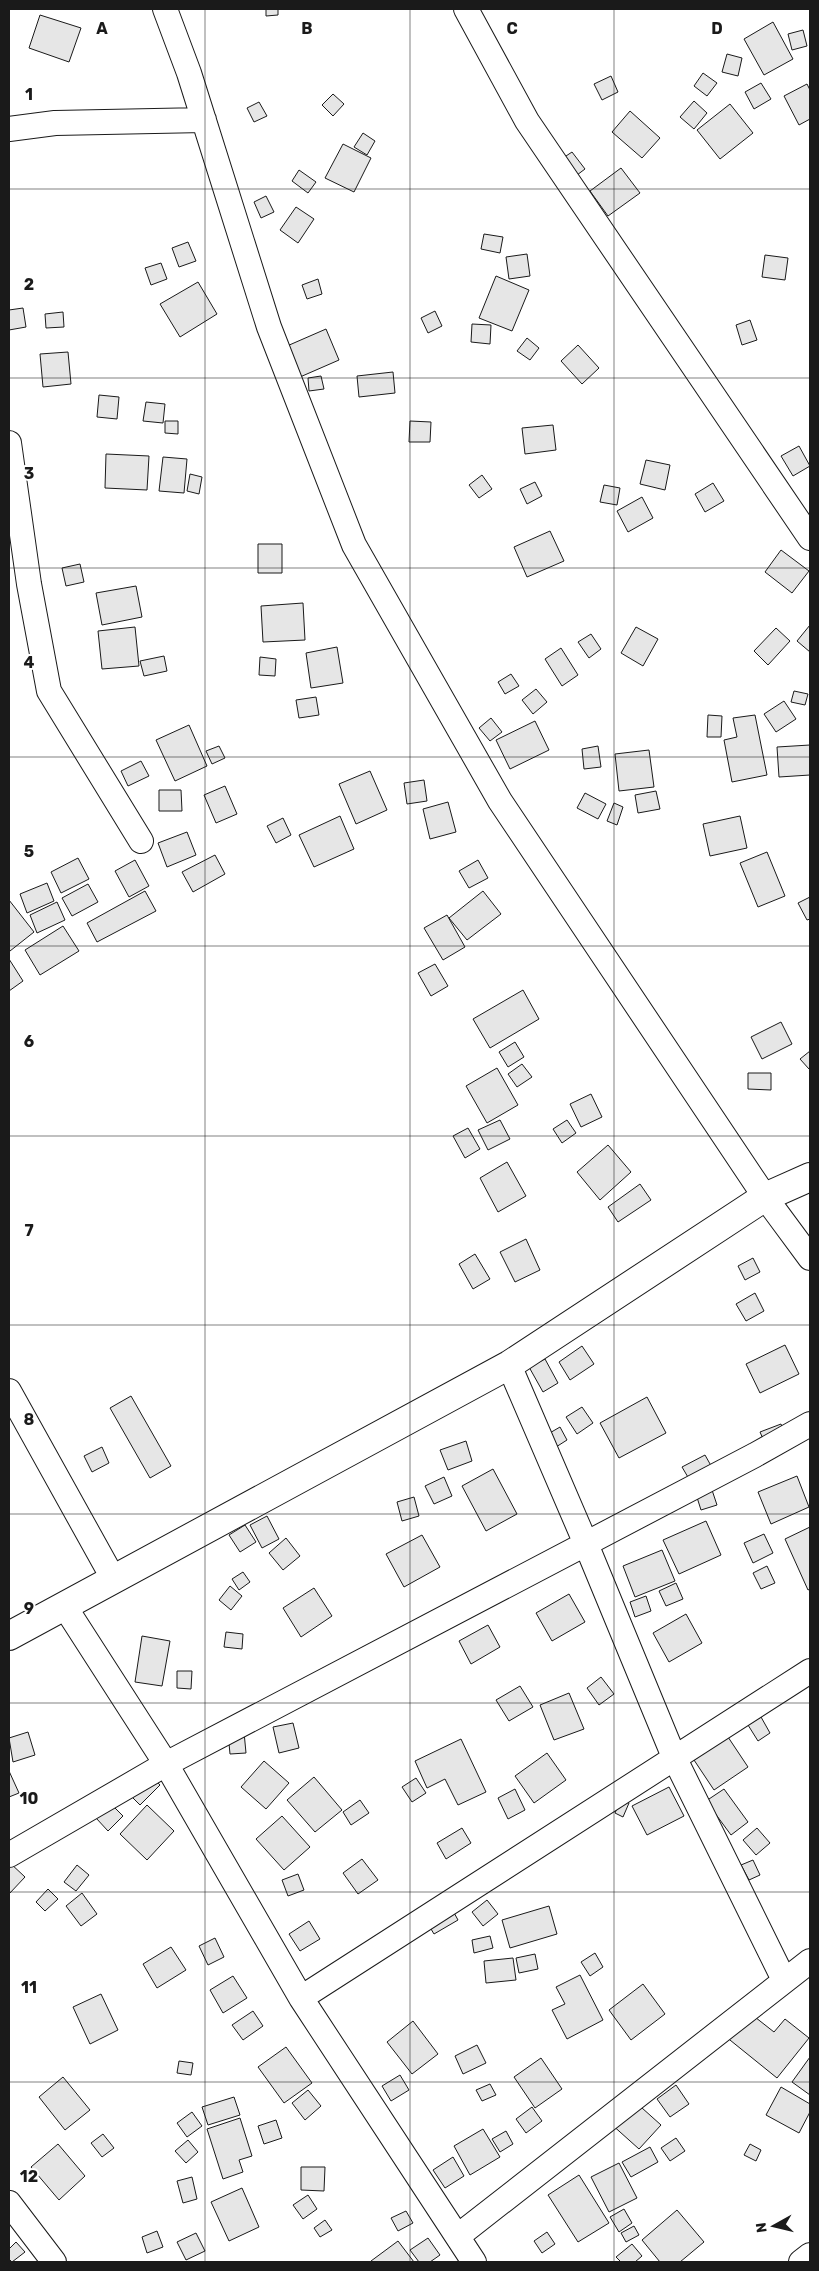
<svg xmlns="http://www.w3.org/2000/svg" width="819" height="2271" font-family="Rubik,sans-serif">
  <rect width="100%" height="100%" fill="#fff"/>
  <path fill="#e6e6e6" stroke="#1a1a1a" d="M266,9H278V15L266,16Z
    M40,15L81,28L69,62L29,48Z
    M773,22L793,59L764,75L744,39Z
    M803,30L807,46L792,50L788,34Z
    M727,54L742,58L738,76L722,72Z
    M703,73L717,83L707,96L694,86Z
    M611,76L618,92L602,100L594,84Z
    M761,83L771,99L754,109L745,92Z
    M807,84L810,90V119L799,125L784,96Z
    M333,94L344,104L333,116L322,105Z
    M694,101L707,113L694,129L680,117Z
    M259,102L267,116L254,122L247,108Z
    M730,104L753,133L720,159L697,130Z
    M630,111L660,138L642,158L612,132Z
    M363,133L375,141L367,155L354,147Z
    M343,144L371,158L354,192L325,178Z
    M572,152L585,169L573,178L560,160Z
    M621,168L640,193L608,216L590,191Z
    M299,170L316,182L308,193L292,181Z
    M266,196L274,212L261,218L254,202Z
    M296,207L314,219L298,243L280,230Z
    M484,234L503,237L500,253L481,249Z
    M188,242L196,261L179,267L172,248Z
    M527,254L530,276L509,279L506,257Z
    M765,255L788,258L785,280L762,277Z
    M161,263L167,279L151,285L145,268Z
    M496,276L529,290L512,331L479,318Z
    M318,279L322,294L307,299L302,285Z
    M198,282L217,314L180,337L160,304Z
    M23,308L26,327L9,330V310Z
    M435,311L442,326L428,333L421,318Z
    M63,312L64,327L46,328L45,314Z
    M750,320L757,340L742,345L736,325Z
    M472,324L491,325L490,344L471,342Z
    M326,329L339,360L300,377L287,346Z
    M527,338L539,348L530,360L517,351Z
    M578,345L599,368L582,384L561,361Z
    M68,352L71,384L43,387L40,354Z
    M393,372L395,393L359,397L357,376Z
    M321,376L324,389L309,391L308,378Z
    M99,395L119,397L117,419L97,417Z
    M146,402L165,404L163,423L143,421Z
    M165,421H178V434L165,433Z
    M410,421L431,422L430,442H409Z
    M553,425L556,450L525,454L522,428Z
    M799,446L810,466L793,476L781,456Z
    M106,454L149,456L147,490L105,488Z
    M163,457L187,459L184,493L159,491Z
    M646,460L670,465L665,490L640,484Z
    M190,474L202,477L199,494L187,491Z
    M482,475L492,489L479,498L469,485Z
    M535,482L542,496L527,504L520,489Z
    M713,483L724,501L705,512L695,494Z
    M604,485L620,488L617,505L600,502Z
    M642,497L653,518L628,532L617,511Z
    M550,531L564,561L527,577L514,547Z
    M258,544H282V573H258Z
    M781,550L809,571L792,593L765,572Z
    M80,564L84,582L66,586L62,568Z
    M136,586L142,617L102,625L96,593Z
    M303,603L305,640L263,642L261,606Z
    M810,625V652L797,641Z
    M135,627L139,666L102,669L98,631Z
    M636,627L658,639L643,666L621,653Z
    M776,628L790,641L768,665L754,651Z
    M591,634L601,649L589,658L578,642Z
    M337,647L343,683L311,688L306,653Z
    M561,648L578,675L562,686L545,659Z
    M164,656L167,671L144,676L140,661Z
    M260,657L276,659L275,676L259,675Z
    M511,674L519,686L505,694L498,682Z
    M536,689L547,702L533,714L522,700Z
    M794,691L808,694L805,705L791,702Z
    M316,697L319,715L299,718L296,700Z
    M784,701L796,719L776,732L764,714Z
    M708,715L722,716L721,737H707Z
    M755,715L767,775L732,782L724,740L737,737L733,718Z
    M491,718L502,732L490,741L479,728Z
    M535,721L549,750L510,769L496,740Z
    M189,725L207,766L175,781L156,740Z
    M810,745V775L779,777L777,747Z
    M219,746L225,758L212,764L206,751Z
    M598,746L601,767L584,769L582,749Z
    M649,750L654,787L619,791L615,754Z
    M141,761L149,776L128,786L121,771Z
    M370,771L387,810L356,824L339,784Z
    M424,780L427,801L407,804L404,783Z
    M225,786L237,814L216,823L204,795Z
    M159,790H181L182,811H159Z
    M656,791L660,809L638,813L635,795Z
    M585,793L606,804L598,819L577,808Z
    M448,802L456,832L430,839L423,809Z
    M614,803L623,807L617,825L607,821Z
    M340,816L354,849L314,867L299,835Z
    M740,816L747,848L710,856L703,824Z
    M283,818L291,835L276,843L267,826Z
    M187,832L196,855L167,867L158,843Z
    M767,852L785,896L758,907L740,863Z
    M215,855L225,874L193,892L182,872Z
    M78,858L89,879L61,893L51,872Z
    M135,860L149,886L129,897L115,871Z
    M478,860L488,878L469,888L459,871Z
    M47,883L54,901L27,913L20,894Z
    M88,884L98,902L72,916L62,898Z
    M145,891L156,911L97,942L87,923Z
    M483,891L501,914L467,940L449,918Z
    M810,897V919L807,920L798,903Z
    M9,900L34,932L10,951L9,949Z
    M57,902L65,920L37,933L30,915Z
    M447,915L465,947L443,960L424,928Z
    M63,926L79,951L40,975L25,950Z
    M9,959L23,981L9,991Z
    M435,964L448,986L431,996L418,973Z
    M523,990L539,1019L490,1048L473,1019Z
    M781,1022L792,1044L762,1059L751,1037Z
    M515,1042L524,1057L508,1067L499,1052Z
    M810,1051V1068L809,1069L800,1059Z
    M522,1064L532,1077L517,1087L508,1074Z
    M497,1068L518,1105L487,1123L466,1086Z
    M748,1073H771V1090L748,1089Z
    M591,1094L602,1117L581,1127L570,1104Z
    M500,1120L510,1139L488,1150L478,1130Z
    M567,1120L576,1133L562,1143L553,1129Z
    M468,1128L480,1149L465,1158L453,1136Z
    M608,1145L631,1172L600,1200L577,1172Z
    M507,1162L526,1196L498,1212L480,1178Z
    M640,1184L651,1200L618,1222L608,1207Z
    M526,1239L540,1270L515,1282L500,1252Z
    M475,1254L490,1279L473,1289L459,1264Z
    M753,1258L760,1272L745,1280L738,1266Z
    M755,1293L764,1311L746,1321L736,1304Z
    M785,1345L799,1374L760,1393L746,1364Z
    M582,1346L594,1364L570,1380L559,1362Z
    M545,1359L558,1383L543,1392L529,1367Z
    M131,1396L171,1466L150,1478L110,1408Z
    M647,1397L666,1433L619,1458L600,1423Z
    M582,1407L593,1423L577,1434L566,1417Z
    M781,1424L787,1441L767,1448L760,1432Z
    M560,1427L567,1440L556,1447L548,1434Z
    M466,1441L472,1461L448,1470L440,1450Z
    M102,1447L109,1463L92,1472L84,1456Z
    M705,1455L714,1471L692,1484L682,1467Z
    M493,1469L517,1514L486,1531L462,1486Z
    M797,1476L809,1507L771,1524L758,1492Z
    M444,1477L452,1496L434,1504L425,1486Z
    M711,1487L717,1505L701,1510L695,1491Z
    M414,1497L419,1516L402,1521L397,1502Z
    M267,1516L279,1539L262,1548L250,1525Z
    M706,1521L721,1555L679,1574L663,1540Z
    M245,1525L256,1542L240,1552L229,1535Z
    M810,1527V1589L808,1590L785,1539Z
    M764,1534L773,1553L753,1563L744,1543Z
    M422,1535L440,1567L404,1587L386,1554Z
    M286,1538L300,1556L283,1570L269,1553Z
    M662,1550L675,1581L635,1597L623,1566Z
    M767,1566L775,1583L761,1589L753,1573Z
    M243,1572L250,1582L239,1590L232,1579Z
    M676,1583L683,1599L666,1606L659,1591Z
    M230,1586L242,1596L231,1610L219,1600Z
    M314,1588L332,1616L301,1637L283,1608Z
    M569,1594L585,1622L552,1641L536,1613Z
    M646,1596L651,1611L635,1617L630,1602Z
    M686,1614L702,1643L669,1662L653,1633Z
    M488,1625L500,1647L471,1664L459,1641Z
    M226,1632L243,1634L242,1649L224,1647Z
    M142,1636L170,1641L162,1686L135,1682Z
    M177,1671H192L191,1689L177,1688Z
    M601,1677L614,1694L599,1705L587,1688Z
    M520,1686L533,1707L509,1721L496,1700Z
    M569,1693L584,1729L554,1740L540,1705Z
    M761,1717L770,1733L758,1741L748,1725Z
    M293,1723L299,1748L279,1753L273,1727Z
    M28,1732L35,1755L13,1762L9,1738Z
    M244,1732L246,1753L230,1754L228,1733Z
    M728,1737L748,1767L714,1790L694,1760Z
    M461,1739L486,1792L458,1805L445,1779L427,1788L415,1761Z
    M547,1753L566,1780L534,1803L515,1776Z
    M264,1761L289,1783L266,1809L241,1787Z
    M144,1768L160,1785L140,1805L124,1789Z
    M9,1771L19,1793L9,1797Z
    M314,1777L342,1810L315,1832L287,1800Z
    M416,1778L426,1793L412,1802L402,1787Z
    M669,1787L684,1816L647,1835L632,1806Z
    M515,1789L525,1810L508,1819L498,1798Z
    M724,1789L748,1822L731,1835L706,1801Z
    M621,1799L629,1803L623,1817L615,1813Z
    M360,1800L369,1813L351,1825L343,1812Z
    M110,1803L123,1816L108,1831L96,1818Z
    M147,1805L174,1831L147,1860L120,1834Z
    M282,1816L310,1847L284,1870L256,1839Z
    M462,1828L471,1843L446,1859L437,1843Z
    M757,1828L770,1843L756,1855L743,1840Z
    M362,1859L378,1880L358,1894L343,1873Z
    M753,1860L760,1875L749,1880L741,1865Z
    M9,1862L25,1877L9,1894Z
    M77,1865L89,1875L76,1891L64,1882Z
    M298,1874L304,1890L288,1896L282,1880Z
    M48,1889L58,1899L45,1911L36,1902Z
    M82,1893L97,1914L81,1926L66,1906Z
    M447,1900L458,1920L434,1934L422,1914Z
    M487,1900L498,1914L483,1926L472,1912Z
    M549,1906L557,1934L510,1948L502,1920Z
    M309,1921L320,1939L300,1951L289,1934Z
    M490,1936L493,1948L474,1953L472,1940Z
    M215,1938L224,1957L208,1965L199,1946Z
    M171,1947L186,1970L157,1988L143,1964Z
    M595,1953L603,1967L590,1976L581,1962Z
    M535,1954L538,1969L519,1973L516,1958Z
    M513,1958L516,1980L486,1983L484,1961Z
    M580,1975L603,2020L567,2039L552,2010L565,2004L556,1987Z
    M233,1976L247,1998L223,2013L210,1990Z
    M643,1984L665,2014L631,2040L609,2010Z
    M101,1994L118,2030L90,2044L73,2007Z
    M746,2010L774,2032L785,2019L809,2038L777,2078L725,2036Z
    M253,2011L263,2026L243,2040L232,2025Z
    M413,2021L438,2054L412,2074L387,2042Z
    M477,2045L486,2063L463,2074L455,2056Z
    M286,2047L312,2083L284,2103L258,2067Z
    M810,2057V2095L792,2082Z
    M541,2058L562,2089L535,2108L514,2077Z
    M179,2061L193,2063L191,2075L177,2073Z
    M400,2075L409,2090L391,2101L382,2086Z
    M63,2077L90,2110L65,2130L39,2097Z
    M490,2084L496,2095L482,2101L476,2090Z
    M676,2085L689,2104L670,2117L657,2099Z
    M781,2087L810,2104V2112L799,2133L766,2115Z
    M308,2090L321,2106L305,2120L292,2103Z
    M234,2097L240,2115L208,2125L202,2107Z
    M632,2099L661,2125L639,2149L610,2123Z
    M532,2107L542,2121L526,2133L516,2119Z
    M192,2112L202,2126L187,2137L177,2123Z
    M240,2118L252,2156L239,2160L243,2172L223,2179L207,2129Z
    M276,2120L282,2138L264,2144L258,2126Z
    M483,2129L500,2157L470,2175L454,2146Z
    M506,2131L513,2144L500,2152L492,2139Z
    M103,2134L114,2148L102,2157L91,2143Z
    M676,2138L685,2151L670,2161L661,2148Z
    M188,2140L198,2152L186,2163L175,2151Z
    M58,2144L85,2176L59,2200L31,2167Z
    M750,2144L761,2150L756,2161L744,2155Z
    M650,2147L658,2162L631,2177L622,2162Z
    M453,2157L464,2176L445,2188L433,2170Z
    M619,2163L637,2198L609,2212L591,2177Z
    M301,2167H325L324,2191L301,2190Z
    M579,2175L609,2223L578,2242L548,2195Z
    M192,2177L197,2199L183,2203L177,2181Z
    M242,2188L259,2227L229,2241L211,2202Z
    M308,2195L317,2209L303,2219L293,2205Z
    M624,2209L632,2223L619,2232L610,2217Z
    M677,2210L704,2242L680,2262H660L642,2240Z
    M406,2211L413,2223L398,2231L391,2218Z
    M325,2220L332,2230L320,2237L314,2228Z
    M634,2226L639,2235L626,2242L621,2233Z
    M157,2231L163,2247L147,2253L142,2237Z
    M547,2232L555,2244L542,2253L534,2241Z
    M196,2233L205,2251L186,2260L177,2242Z
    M428,2238L440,2255L430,2262H419L410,2250Z
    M398,2241L414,2262H372L371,2261Z
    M16,2242L25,2252L12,2262L9,2259V2249Z
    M632,2244L642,2256L635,2262H621L616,2257Z"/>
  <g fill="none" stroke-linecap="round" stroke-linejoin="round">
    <defs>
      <path id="street" d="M165,9L189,73L269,327L354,545L500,801L765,1197L810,1258
        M466,9L527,121L810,538
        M9,129L55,123L204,120
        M9,443L29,584L49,691L141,841
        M509,1365L586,1544L674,1757L784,1980
        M9,1391L114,1580
        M65,1607L166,1764L301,1998L474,2262
        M9,1855L166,1764L755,1455L810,1424
        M301,1998L810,1671
        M9,2203L54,2262
        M458,2236L810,1961
        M801,2262L810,2255"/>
      <path id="secondary" d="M9,1636L509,1365L765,1197L810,1177"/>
    </defs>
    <use href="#street" stroke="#1a1a1a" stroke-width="26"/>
    <use href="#secondary" stroke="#1a1a1a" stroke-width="30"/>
    <use href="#street" stroke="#fff" stroke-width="24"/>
    <use href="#secondary" stroke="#fff" stroke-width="28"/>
  </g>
  <path fill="none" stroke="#1a1a1a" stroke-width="1" stroke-opacity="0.55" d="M205,9V2262M410,9V2262M614,9V2262M9,189H810M9,378H810M9,568H810M9,757H810M9,946H810M9,1136H810M9,1325H810M9,1514H810M9,1703H810M9,1892H810M9,2082H810"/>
  <g font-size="16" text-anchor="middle" font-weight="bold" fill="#1a1a1a" stroke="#fff" stroke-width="4" stroke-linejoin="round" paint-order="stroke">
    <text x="102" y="34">A</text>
    <text x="307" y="34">B</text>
    <text x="512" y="34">C</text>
    <text x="717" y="34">D</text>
    <text x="29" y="100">1</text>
    <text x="29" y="290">2</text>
    <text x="29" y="479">3</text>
    <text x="29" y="668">4</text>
    <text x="29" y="857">5</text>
    <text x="29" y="1047">6</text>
    <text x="29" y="1236">7</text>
    <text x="29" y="1425">8</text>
    <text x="29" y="1614">9</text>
    <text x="29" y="1804">10</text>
    <text x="29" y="1993">11</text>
    <text x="29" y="2182">12</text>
  </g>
  <rect width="819" height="2271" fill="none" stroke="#1a1a1a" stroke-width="20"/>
  <g transform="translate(774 2226) rotate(262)" stroke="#ffffff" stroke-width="4" paint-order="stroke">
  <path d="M0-4L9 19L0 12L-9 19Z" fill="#1a1a1a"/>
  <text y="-8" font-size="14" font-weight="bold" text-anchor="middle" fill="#1a1a1a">N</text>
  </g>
</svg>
